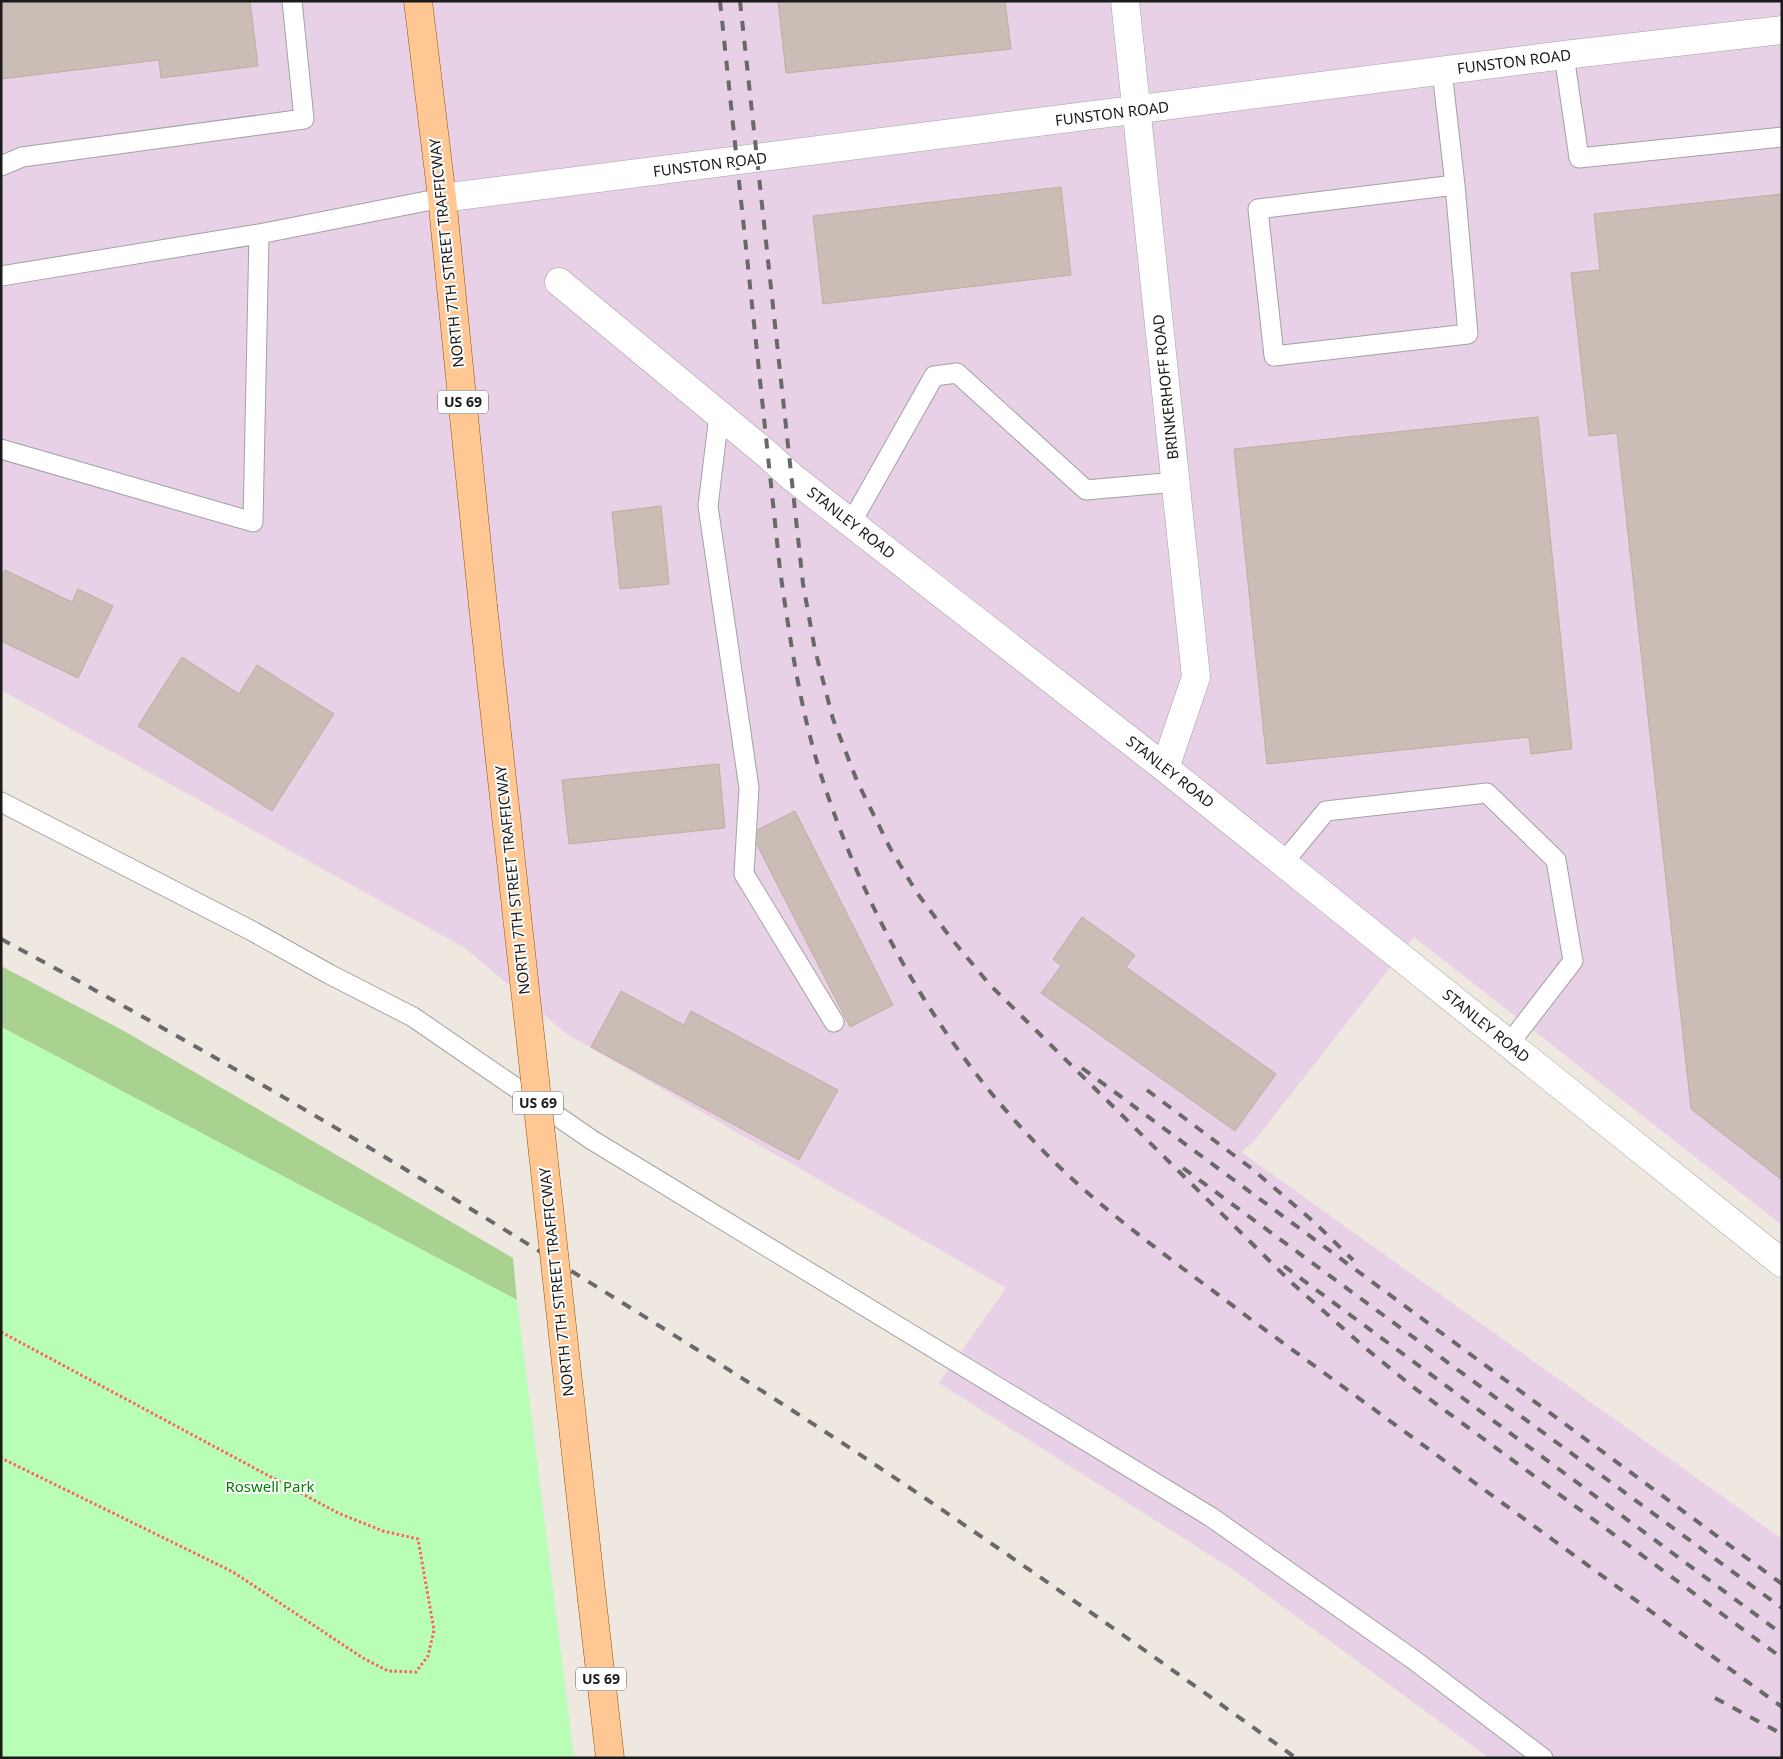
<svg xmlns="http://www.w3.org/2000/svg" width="1783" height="1759" font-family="'Noto Sans',sans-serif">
  <rect width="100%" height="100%" fill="#eee8e0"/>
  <path fill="#e8d1e6" d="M1,1H1782V1225L1414,937L1255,1140L1241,1152L1782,1539V1758H1489L1232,1569L939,1383L1006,1288L567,1034L465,948L1,690Z"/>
  <path fill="#a9d190" d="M1,966L124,1031L513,1258L517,1300L1,1027Z"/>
  <path fill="#b8feb7" d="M1,1027L517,1300L574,1758H1Z"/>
  <path fill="#cabdb6" stroke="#c1aca1" d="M1,1H250L258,66L161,78L159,60L1,79Z
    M778,1H1005L1011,49L786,73Z
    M1061,187L1071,275L823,304L813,216Z
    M1782,194V1180L1691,1109L1617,433L1589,436L1571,273L1600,270L1594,214Z
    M1538,417L1572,749L1531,754L1529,737L1267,764L1234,449Z
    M661,506L669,584L620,589L612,512Z
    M5,570L72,602L78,589L113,606L78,678L1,641V578Z
    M182,657L239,694L257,665L334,714L272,811L138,726Z
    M719,764L725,828L569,844L562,780Z
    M795,811L893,1005L850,1027L751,833Z
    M1082,917L1135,955L1126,967L1276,1074L1235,1131L1041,993L1061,966L1053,959Z
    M621,991L684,1025L691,1011L838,1090L799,1160L591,1047Z"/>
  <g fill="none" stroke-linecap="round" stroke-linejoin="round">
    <defs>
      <path id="service" d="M1564,55L1579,158L1782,137
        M1442,71L1455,185L1258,209L1274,356L1468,334L1455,185
        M1,166L22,157L304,119L292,1
        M1,276L259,234L442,198
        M719,415L708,506L749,788L744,874L834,1022
        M1,449L253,522L259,234
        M851,523L934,376L957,373L1086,490L1176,482
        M1,802L254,932L329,974L413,1017L592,1140L1211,1517L1414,1660L1543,1758
        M1283,863L1326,811L1487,793L1556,860L1573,961L1509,1044"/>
      <path id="minor" d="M1125,1L1196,677L1165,768
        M442,198L1564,55L1782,30
        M559,282L768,455L792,477L1165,768L1782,1263"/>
      <path id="primary" d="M418,1L442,198L483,606
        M592,1600L610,1758"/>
    </defs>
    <use href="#service" stroke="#a2a2a2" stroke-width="21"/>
    <use href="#minor" stroke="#a2a2a2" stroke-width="29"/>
    <use href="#primary" stroke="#925400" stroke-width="29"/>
    <path stroke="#ff615f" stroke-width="3" stroke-dasharray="2.5 2.5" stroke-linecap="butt" d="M1,1332L338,1513L383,1531L418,1539L434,1630L428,1656L416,1672L388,1671L363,1658L233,1572L1,1458"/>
    <use href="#service" stroke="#fff" stroke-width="19"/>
    <use href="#minor" stroke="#fff" stroke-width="28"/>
    <use href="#primary" stroke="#ffc793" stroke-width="28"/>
    <path stroke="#696969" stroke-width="4" stroke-dasharray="10 10" stroke-linecap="butt" d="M720,1L780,570C791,646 802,723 828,796C879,946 968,1089 1089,1194C1141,1239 1198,1279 1253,1321L1782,1707
      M740,1L803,584L815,650L833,719L857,781L890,848L917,893L950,937L990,985L1292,1283L1363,1346L1413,1387L1782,1658
      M1,939C191,1041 377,1150 560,1264C676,1336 791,1408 904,1484C1036,1573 1166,1665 1296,1758
      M1082,1068L1782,1584
      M1147,1090L1251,1168L1314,1222L1353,1260
      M1183,1168L1782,1608
      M1284,1266L1782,1634
      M1715,1698L1782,1734"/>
    <defs>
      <path id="primary-bridge" d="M483,606L592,1600"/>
    </defs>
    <use href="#primary-bridge" stroke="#925400" stroke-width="29" stroke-linecap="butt"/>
    <use href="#primary-bridge" stroke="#ffc793" stroke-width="28"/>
  </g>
  <g text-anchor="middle" stroke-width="4" stroke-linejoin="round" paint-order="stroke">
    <g fill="#fff" stroke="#5f5f5f" stroke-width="1">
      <rect x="438" y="390.5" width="50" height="23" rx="4"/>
      <rect x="513" y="1091.5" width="50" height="23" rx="4"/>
      <rect x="576" y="1667.5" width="50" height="23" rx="4"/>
    </g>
    <g font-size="14" font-weight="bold" fill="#1b1b1b">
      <text x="463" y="407">US 69</text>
      <text x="538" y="1108">US 69</text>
      <text x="601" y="1684">US 69</text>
    </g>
    <g font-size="15" fill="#1b1b1b" stroke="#fff">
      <text transform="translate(1514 62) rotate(-7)" y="5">FUNSTON ROAD</text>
      <text transform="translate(1112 114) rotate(-7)" y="5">FUNSTON ROAD</text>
      <text transform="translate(710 165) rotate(-7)" y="5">FUNSTON ROAD</text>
      <text transform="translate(447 253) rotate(-96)" y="5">NORTH 7TH STREET TRAFFICWAY</text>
      <text transform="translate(1166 387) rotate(-96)" y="5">BRINKERHOFF ROAD</text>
      <text transform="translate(851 523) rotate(38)" y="5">STANLEY ROAD</text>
      <text transform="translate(1170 772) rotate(38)" y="5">STANLEY ROAD</text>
      <text transform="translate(513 880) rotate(-96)" y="5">NORTH 7TH STREET TRAFFICWAY</text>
      <text transform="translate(1486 1026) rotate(39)" y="5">STANLEY ROAD</text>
      <text transform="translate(557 1282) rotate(-96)" y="5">NORTH 7TH STREET TRAFFICWAY</text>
    </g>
    <g font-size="15" fill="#038002" stroke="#fff">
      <text x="270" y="1492">Roswell Park</text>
    </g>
  </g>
  <rect width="1783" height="1759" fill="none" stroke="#1b1b1b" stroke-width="5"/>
</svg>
